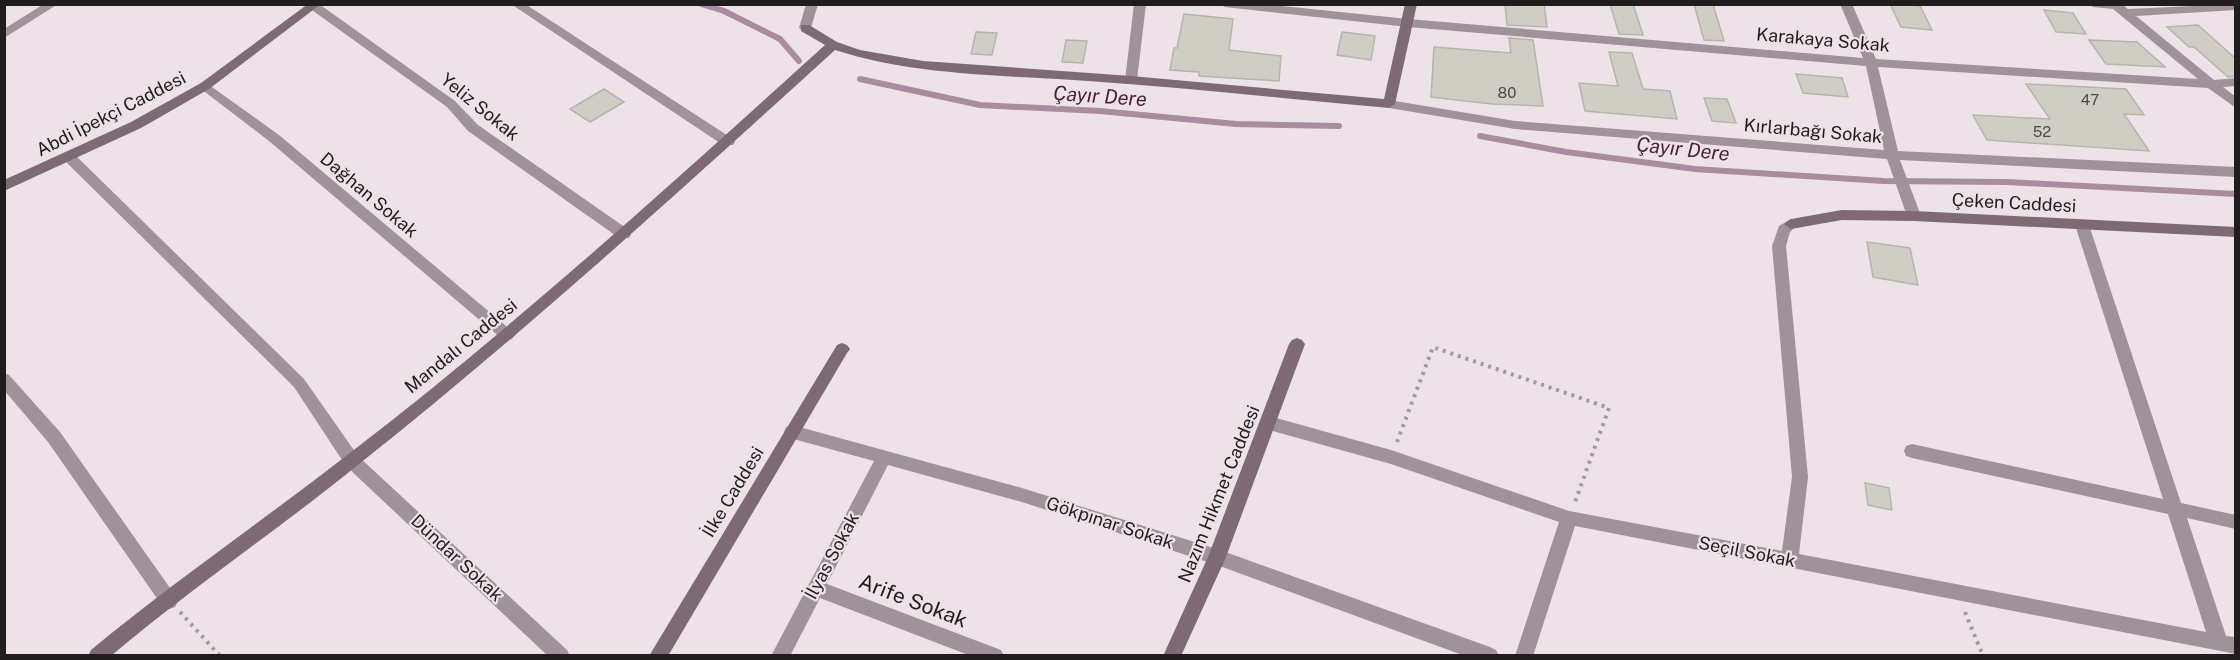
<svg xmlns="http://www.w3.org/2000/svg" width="2240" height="660" font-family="'Public Sans',sans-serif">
  <rect width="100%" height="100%" fill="#ede2e8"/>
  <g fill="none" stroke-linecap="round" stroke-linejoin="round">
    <path stroke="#a98c9d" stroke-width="6" d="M701,4L724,11L780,39L799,61
      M860,79L980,105L1100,111L1236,124L1339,126
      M1480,136L1566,152L1695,169L1884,181L2007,182L2236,194"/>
  </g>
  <path fill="#cecec4" stroke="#b5b5ab" stroke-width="1.5" d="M1505,4H1544L1547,27L1507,25Z
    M1610,4H1633L1643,35L1619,34Z
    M1694,4H1713L1724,41L1704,40Z
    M1890,4L1920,6L1932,30L1901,27Z
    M2044,10L2073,13L2086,34L2056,32Z
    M1184,14L1233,19L1229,50L1281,56L1279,81L1199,76V72L1170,70L1174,48H1177Z
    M2198,25L2235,58V76L2228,77L2194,47H2189L2167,27Z
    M976,32L997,33L992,55L971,54Z
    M1342,32L1375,36L1371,60L1337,55Z
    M1509,38L1533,40L1543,106L1492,104L1431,97L1434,47L1511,53Z
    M1066,40L1087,41L1083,63L1062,62Z
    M2089,40L2137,42L2165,67L2106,64Z
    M1609,52L1632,53L1643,89L1670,91L1677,119L1585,111L1579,83L1618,86Z
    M1796,74L1842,78L1848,97L1803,93Z
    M2026,84L2126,89L2144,115L2124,114L2149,151L1987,140L1973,115L2050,119Z
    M604,89L624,102L590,122L570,109Z
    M1704,98L1727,99L1736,123L1712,121Z
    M1867,242L1910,248L1918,285L1873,277Z
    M1865,483L1889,488L1892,510L1868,505Z"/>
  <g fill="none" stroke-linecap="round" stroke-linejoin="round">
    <path stroke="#a2999e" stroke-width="4" stroke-dasharray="3 5" stroke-linecap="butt" d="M1397,442L1433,347L1609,408L1575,502
      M180,612L220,656
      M1965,612L1983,656"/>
    <path fill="#9f929a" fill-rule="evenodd" d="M44,4H58L4,38V29Z
      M308,4H319L455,101L478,125L629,230L631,234L629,238H619L468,131L447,107L309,8Z
      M511,4H525L733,139L735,142L733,145H723Z
      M806,4H818L811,28L805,32L799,28Z
      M1134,4H1146L1137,80L1131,84L1125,80Z
      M1220,4H1264L1408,19L1863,58L1840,4H1852L1876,59L2198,79L2113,9L2093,7L2088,4H2122L2128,9L2236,4V10L2136,16L2214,80L2236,78V86L2223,87L2236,97V108L2208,88L1878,67L1898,151L2236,167V177L1900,160L1921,216L1914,221L1907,216L1887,159L1515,129L1389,108L1383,104L1389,100L1515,121L1884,150L1866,66L1408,27L1225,7Z
      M205,82L279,135L512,331L515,335L512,339H502L269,141L201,89L199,86L201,83Z
      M69,153L74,154L304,379L358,456L567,650L570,656H548L346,466L294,387L64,160L62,157Z
      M1791,219L1798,224L1790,232L1786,246L1808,477L1799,554L2206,632L2168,514L1912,458L1906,456L1904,451L1906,446L1912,444L2163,499L2075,225L2082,220L2089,225L2181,503L2236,515V529L2187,518L2226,636L2236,637V654L1575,526L1533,656H1515L1559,522L1391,464L1269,430L1263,428L1261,423L1263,418L1269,416L1391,450L1569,511L1782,551L1792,477L1772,246L1779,226Z
      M4,373L9,375L60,432L175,595L178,601L175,607L169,609L163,607L48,442L4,390Z
      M792,425L1022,488L1217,549L1490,647L1496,650L1499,656H1465L1217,565L1022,502L888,465L827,584L1001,650L1004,656H971L820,598L790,656H771L874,461L786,437L784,432L786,427Z"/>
    <path fill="#7d6a75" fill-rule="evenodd" d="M308,4H321L209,89L141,128L4,191V180L131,122L201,83Z
      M1405,4H1417L1395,104L1389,108C1289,99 1189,88 1088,81C1004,75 916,76 835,50C679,192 524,333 359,464C278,530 191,588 111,656H88L91,650C173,582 261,522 346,456C513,328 669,186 825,45L801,31V25H809L837,42L860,50L923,61L1131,76L1384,99Z
      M1842,210L1914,211L2236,227V237L1914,221L1842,220L1791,229L1784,224L1791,219Z
      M1297,338L1302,340L1305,344L1226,557L1181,656H1163L1208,557L1289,344L1292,340Z
      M842,343L847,345L850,349L847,353L668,656H649L837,345Z"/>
  </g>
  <g text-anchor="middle" stroke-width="4.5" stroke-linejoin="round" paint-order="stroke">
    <g font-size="15" fill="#4c4948">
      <text x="1507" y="98">80</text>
      <text x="2090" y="105">47</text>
      <text x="2042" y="137">52</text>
    </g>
    <g font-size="18" fill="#211d1f" stroke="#ede2e8">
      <text transform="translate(1823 40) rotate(5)" y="6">Karakaya Sokak</text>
      <text transform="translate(480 107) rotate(39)" y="6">Yeliz Sokak</text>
      <text transform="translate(111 114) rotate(-27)" y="6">Abdi İpekçi Caddesi</text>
      <text transform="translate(1813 131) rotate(5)" y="6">Kırlarbağı Sokak</text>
      <text transform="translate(369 195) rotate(40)" y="6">Dağhan Sokak</text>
      <text transform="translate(2014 203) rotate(3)" y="6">Çeken Caddesi</text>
      <text transform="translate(461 346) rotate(-39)" y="6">Mandalı Caddesi</text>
      <text transform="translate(733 492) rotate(-59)" y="6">İlke Caddesi</text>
      <text transform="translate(1219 494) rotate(-68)" y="6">Nazım Hikmet Caddesi</text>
      <text transform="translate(1110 523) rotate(18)" y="6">Gökpınar Sokak</text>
      <text transform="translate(1747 552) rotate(11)" y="6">Seçil Sokak</text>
      <text transform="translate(832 556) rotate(-62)" y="6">İlyas Sokak</text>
      <text transform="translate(457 558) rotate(43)" y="6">Dündar Sokak</text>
    </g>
    <g font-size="20" font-style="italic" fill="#4a223c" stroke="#ede2e8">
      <text transform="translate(1100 96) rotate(4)" y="7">Çayır Dere</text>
      <text transform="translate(1683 149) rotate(6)" y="7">Çayır Dere</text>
    </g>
    <g font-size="21" fill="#211d1f" stroke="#ede2e8">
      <text transform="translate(913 601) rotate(21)" y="7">Arife Sokak</text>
    </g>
  </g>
  <rect width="2240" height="660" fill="none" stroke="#211d1f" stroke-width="12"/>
</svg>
